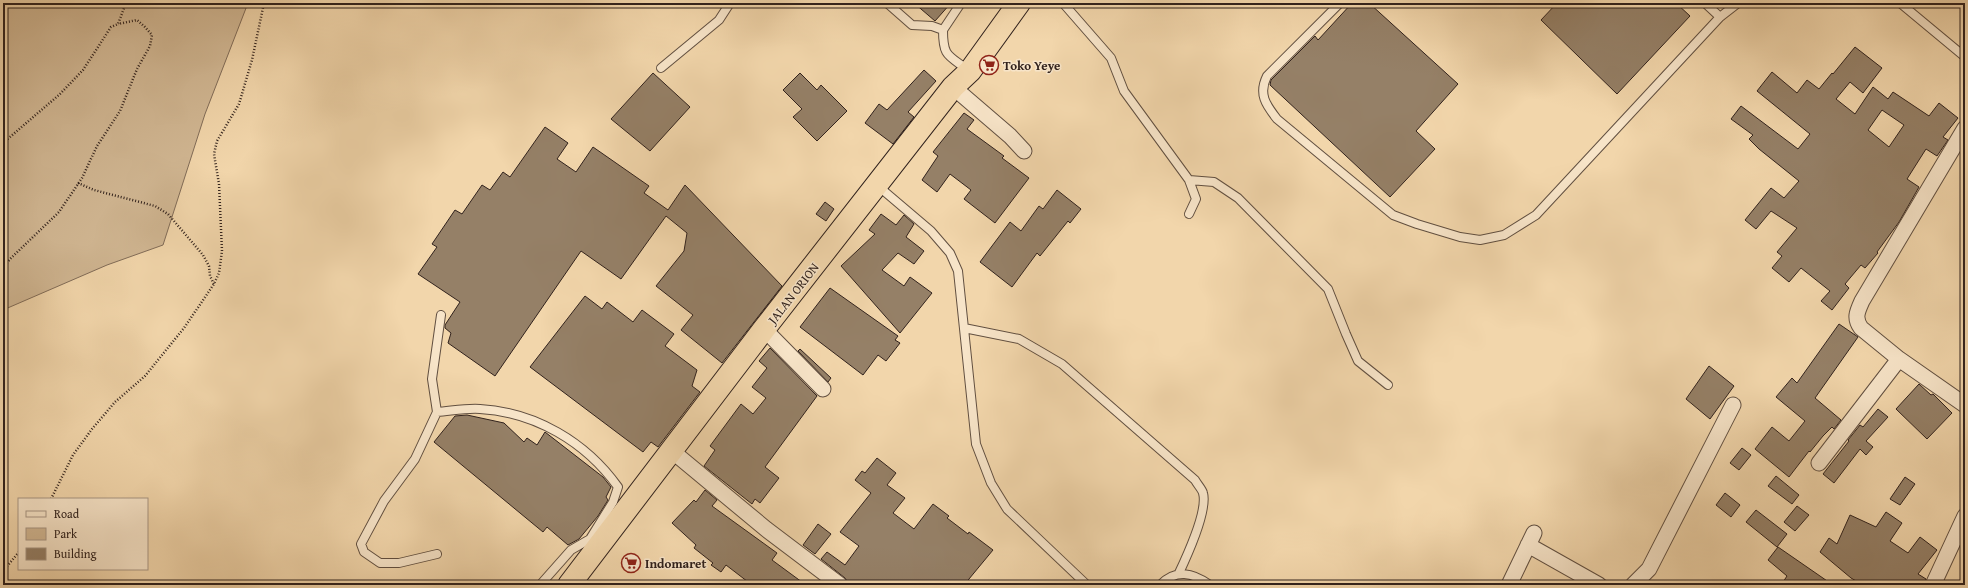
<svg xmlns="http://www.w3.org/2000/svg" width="1968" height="588" font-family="'Gentium Book Plus',serif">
  <rect width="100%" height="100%" fill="#f2d6ab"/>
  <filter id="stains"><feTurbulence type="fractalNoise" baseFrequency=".005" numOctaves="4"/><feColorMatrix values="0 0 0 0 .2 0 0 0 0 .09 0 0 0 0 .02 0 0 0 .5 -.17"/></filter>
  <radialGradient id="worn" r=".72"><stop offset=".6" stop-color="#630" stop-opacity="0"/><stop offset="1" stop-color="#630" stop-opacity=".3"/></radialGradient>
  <path fill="#d1b793" stroke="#816c58" d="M3,3H248L205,114L163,245L107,265L3,310Z"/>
  <path fill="#958067" stroke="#31221d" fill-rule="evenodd" d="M914,3H951L935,21Z
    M1352,3H1369L1458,84L1416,131L1435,149L1390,197L1270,85L1271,80L1315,36L1318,40Z
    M1557,3H1676L1690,16L1617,94L1541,20Z
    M1855,47L1882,68L1863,93L1850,82L1836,99L1855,114L1873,87L1888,99L1893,92L1929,116L1939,103L1958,118L1943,137L1948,140L1937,156L1926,149L1907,179L1919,187L1899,222L1877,252L1878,253L1865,268L1861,265L1845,284L1849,288L1832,310L1821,301L1830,291L1801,268L1789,282L1772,268L1782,256L1777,252L1797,228L1771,211L1756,229L1745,220L1771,188L1784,198L1799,181L1759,149L1749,139L1753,135L1731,119L1741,106L1798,149L1810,134L1757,91L1772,72L1797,93L1807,80L1819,89L1832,73L1833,74ZM1882,110L1904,125L1889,147L1868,130Z
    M924,70L936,81L908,112L914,117L893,144L865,123L879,104L887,110Z
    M653,73L690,107L650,151L611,119Z
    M800,73L817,90L821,85L847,111L817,141L793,117L802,109L783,90Z
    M964,113L974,120L967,129L1004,156L1002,158L1029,178L995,223L964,199L971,190L950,174L937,192L922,180L938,156L933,152Z
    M545,127L568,143L557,159L576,172L593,147L649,186L644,193L668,210L685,185L782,286L722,363L681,330L693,315L656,286L684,251L687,233L666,216L621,279L581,251L495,376L448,343L451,333L445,328V325L460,302L418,274L437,247L432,244L455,210L462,214L482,185L490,190L503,172L510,177Z
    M1057,190L1081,209L1070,223L1068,221L1040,256L1037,253L1012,287L980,262L1010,222L1021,231L1039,206L1043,209Z
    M825,202L834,209L826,221L816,214Z
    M881,214L896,225L904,215L914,224L906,237L924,251L914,264L898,253L882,270L904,286L910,277L932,293L900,333L841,266L875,234L869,230Z
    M830,288L898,336L895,340L900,343L886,361L878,355L863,375L800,327Z
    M585,296L602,309L607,302L633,322L642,310L674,334L665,346L697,370L692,386L700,392L658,447L651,442L643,452L530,367Z
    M1839,324L1858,337L1815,398L1841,420L1834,429L1832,427L1823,436L1810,452L1809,451L1789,477L1755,449L1772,427L1789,441L1805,421L1776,397L1792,378L1797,383Z
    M770,348L817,396L765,467L779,478L760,503L755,499L752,504L704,466L715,450L710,446L741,404L753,414L766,398L752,387L767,368L759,361Z
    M800,349L831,378L828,382L798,351Z
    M1709,366L1734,386L1710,419L1686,399Z
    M1919,384L1931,395L1933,394L1952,413L1927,439L1896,409Z
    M1878,409L1888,417L1866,441L1873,447L1866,455L1860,449L1834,483L1823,474L1849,441L1848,440L1860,425L1863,427Z
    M467,415L504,423L524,442L527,438L537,445L545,432L603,477L611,487L606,497L608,500L598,516L579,539L568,545L547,527L543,532L434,442L455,416Z
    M1742,448L1751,455L1739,470L1730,463Z
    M877,458L896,473L887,485L905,498L893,513L914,529L933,504L949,516L947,518L968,534L969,532L993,550L964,585H849L845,578L821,559L827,552L845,565L859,546L840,532L871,493L855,480L862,471L865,473Z
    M1776,476L1799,495L1792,504L1768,486Z
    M1905,477L1915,484L1900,505L1890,499Z
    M705,490L717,500L712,506L777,553L772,560L806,585H752L726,565L721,572L711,565L713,563L694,548L696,545L672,523L694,500L696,502Z
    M1725,493L1740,505L1731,517L1716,505Z
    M1797,506L1809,515L1795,531L1784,522Z
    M1756,510L1787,534L1777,547L1746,522Z
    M1886,512L1902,523L1890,541L1908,553L1920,537L1937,550L1918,574L1926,579L1924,585H1863L1851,578L1820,552L1829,538L1837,544L1850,515L1876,527Z
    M818,524L831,534L815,554L803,545Z
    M1778,547L1833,585H1781L1787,576L1768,560Z"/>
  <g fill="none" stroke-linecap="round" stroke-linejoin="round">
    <defs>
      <path id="service" d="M887,3L912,25L932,26L943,30C943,57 948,55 968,70
        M1063,3L1111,58L1124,91L1189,180L1214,182L1238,198L1328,289L1346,334L1358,361L1388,385
        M1340,3L1267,76C1258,94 1266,105 1277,119L1393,215L1417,224L1460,237L1480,240L1504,235L1536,215L1720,17L1738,3
        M1705,3L1720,17
        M1900,3L1965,57
        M943,30L961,3
        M661,68L719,20L730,3
        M878,186L931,231L950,253L958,271L976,444L991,483L1007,509L1087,585
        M1189,214L1196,199L1189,180
        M964,328L1019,339L1062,364L1195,480C1197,484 1202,489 1203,493C1208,511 1187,556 1179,573
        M437,412C451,411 466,408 480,409C535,412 586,442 618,487L613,502L590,539L592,545
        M437,554L399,563H380L364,552L361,544L384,501L415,459L437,412L432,379L441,315
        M540,585L571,550L590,539
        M1160,585C1176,569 1192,572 1210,585"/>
      <path id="minor" d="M953,87L1010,136L1024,151
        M1965,128L1862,301C1857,312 1854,318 1861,328L1899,359L1965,405
        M764,329L823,389
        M672,451L766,529L840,585
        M1819,463L1899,359
        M1528,545L1599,585
        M1509,585L1534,533
        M1633,585L1649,569L1733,405
        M1933,585L1965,516"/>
      <path id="trunk" d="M569,585L764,329L953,87L970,71L1019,3"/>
    </defs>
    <use href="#service" stroke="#614f40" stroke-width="10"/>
    <use href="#minor" stroke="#614f40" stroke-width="17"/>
    <use href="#trunk" stroke="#31221d" stroke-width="24"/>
    <path stroke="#31221d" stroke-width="2.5" stroke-dasharray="1 2" stroke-linecap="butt" d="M3,143L60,94L83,70L111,27L118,24L126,3
      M78,183L94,190L155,206L168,214L203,255L209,266L210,276L214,284
      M3,268L10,259L59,212L82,178L97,146L120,111L137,69L150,46L152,35L145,27L137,20L118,24
      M51,499L73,455L92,429L115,402L145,376L184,328L214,284L219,273L222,251L219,184L214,154L217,141L239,104L252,60L264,3
      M3,571L19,552"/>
    <use href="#service" stroke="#f7e4c8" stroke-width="8"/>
    <use href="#minor" stroke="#f7e4c8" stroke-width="15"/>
    <use href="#trunk" stroke="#f2d6ab" stroke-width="22"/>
  </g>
  <defs>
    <symbol id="supermarket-ring" viewBox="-11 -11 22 22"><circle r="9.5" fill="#f7e4c8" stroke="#8f2418" stroke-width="1.5"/><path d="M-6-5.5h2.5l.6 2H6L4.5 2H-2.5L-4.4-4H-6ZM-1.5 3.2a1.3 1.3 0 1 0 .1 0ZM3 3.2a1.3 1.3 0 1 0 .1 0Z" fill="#8f2418"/></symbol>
  </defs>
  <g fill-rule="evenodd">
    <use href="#supermarket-ring" x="978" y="54" width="22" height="22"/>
    <use href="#supermarket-ring" x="620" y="552" width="22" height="22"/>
  </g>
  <g text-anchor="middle" stroke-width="3" stroke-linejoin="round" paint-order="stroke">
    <g font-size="13" font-weight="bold" fill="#31221d" stroke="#f7e4c8" text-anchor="start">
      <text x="1003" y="70">Toko Yeye</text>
      <text x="645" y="568">Indomaret</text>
    </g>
    <g font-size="13" fill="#31221d" stroke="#f7e4c8">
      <text transform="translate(793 293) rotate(-52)" y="5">JALAN ORION</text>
    </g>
  </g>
  <rect width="1968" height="588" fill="none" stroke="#f2d6ab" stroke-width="16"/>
  <rect x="4" y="4" width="1960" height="580" fill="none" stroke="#31221d" stroke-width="2"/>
  <rect x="8" y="8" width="1952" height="572" fill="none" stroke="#31221d"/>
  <rect x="18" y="498" width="130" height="72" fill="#f7e4c8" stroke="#a89684"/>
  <rect x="26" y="511" width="20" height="6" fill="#f7e4c8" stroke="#a89684"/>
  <text x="54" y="518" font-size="12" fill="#31221d">Road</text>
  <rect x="26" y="528" width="20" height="12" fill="#d1b793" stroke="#a89684"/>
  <text x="54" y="538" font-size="12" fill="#31221d">Park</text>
  <rect x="26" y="548" width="20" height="12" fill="#958067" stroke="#a89684"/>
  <text x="54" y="558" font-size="12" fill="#31221d">Building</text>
  <rect width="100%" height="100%" filter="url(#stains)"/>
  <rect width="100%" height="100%" fill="url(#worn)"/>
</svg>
